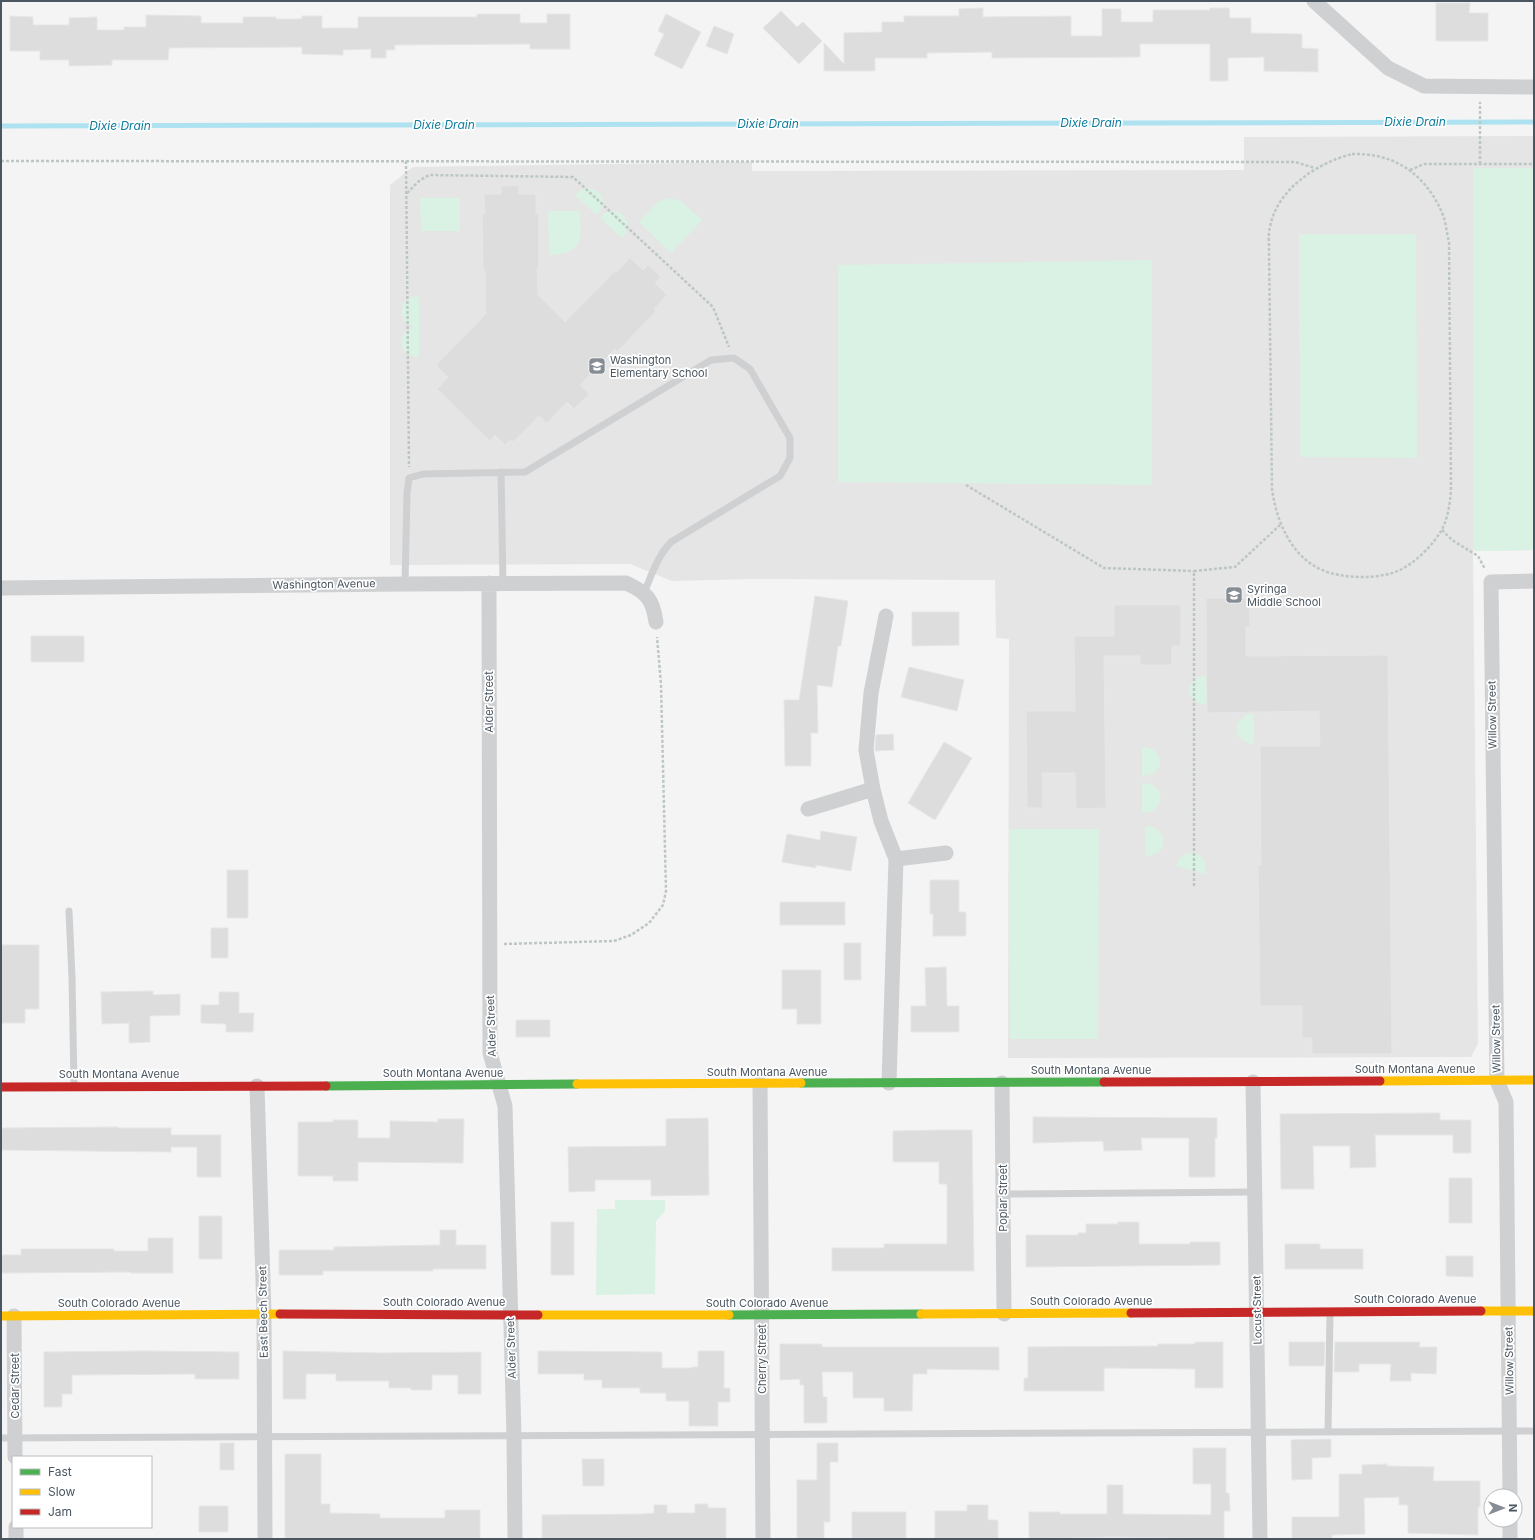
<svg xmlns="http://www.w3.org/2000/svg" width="1535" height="1540" font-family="Inter,sans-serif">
  <rect width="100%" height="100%" fill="#f4f4f4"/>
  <path fill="#e6e5e6" d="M1534,136V550L1473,551L1478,1044L1471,1057L1008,1058L1009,639L996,638L995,580L751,579L672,581L630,564L390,565V185L413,167L752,162V171L1244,170V137Z"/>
  <path fill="#d9f2e3" d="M1473,168H1534V550L1473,551Z
    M587,188C603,188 608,204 597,215L575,195L581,190Z
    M420,198H460V231H421Z
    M670,198L681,201L702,220L671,253L639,222L658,202Z
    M548,211H580C581,240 584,254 549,255Z
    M611,211C628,211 632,227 622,238L600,218L605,213Z
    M1299,234H1416L1417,458L1300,457Z
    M1152,260V485L838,482V265Z
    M412,297H419V357C399,357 394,334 414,327L404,321L401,312L404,302Z
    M1208,675V705C1184,705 1183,676 1208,675Z
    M1247,714H1254V744C1242,744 1233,735 1238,722Z
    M1142,747C1166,747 1166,776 1142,776Z
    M1142,783C1151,783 1157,786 1160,794C1162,806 1153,813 1142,813Z
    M1145,826C1169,826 1170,856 1146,856Z
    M1009,829H1099L1098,1039H1010Z
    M1188,853C1202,852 1208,862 1204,874L1176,866L1180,857Z
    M615,1200H665V1211L656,1221L655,1294L596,1295L597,1209H615Z"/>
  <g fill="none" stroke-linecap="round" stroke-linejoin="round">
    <path stroke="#aee2f0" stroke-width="5" d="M1,126L1534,122"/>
  </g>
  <path fill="#ddddde" stroke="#e5e6e7" d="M1436,3H1470L1469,13H1488V41H1436Z
    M983,8V17L1071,16V36H1102V9H1121V22H1153V10H1210V8H1229L1230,18H1251V33L1302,34V48L1318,49V72L1264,71V57L1228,58V81H1210V44H1140V57L992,58V52L927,53V58H875V71H824V43L844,64V33L882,32V22H904V16H959V9Z
    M781,11L797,27L803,22L822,41L799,64L763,28Z
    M477,14H520V23H547V14H570V49H530V44L395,45V50H386V58H371V49L343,50V55L302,54V47L169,48L168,60H112V65L69,66V60H40V51H10V16L33,17V25H69V18L97,17V30H124V27H146V15L201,16V23H243V17H276V19H302V16H322V28H358V17H477Z
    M666,14L701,32L682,69L654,55L664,34L658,31Z
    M714,26L734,34L727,54L706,46Z
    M519,185V194H536V213H539V269H537L538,295L565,322L615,271L616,273L630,258L643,270L648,265L661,277L655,283L667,295L654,309L656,311L617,352L615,349L580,385L589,394L574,409L567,402L547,423L539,416L513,442L510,440L505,445L495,435L490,441L437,389L448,377L436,365L486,314L485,269L483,270L482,214L485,213L484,194H501V186Z
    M815,596L848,601L841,646H838L832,687L817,685L818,733H811V766H785L784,700H799Z
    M1206,598H1249L1250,627H1246V656L1388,655L1392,1054H1312V1038H1302V1006H1260L1258,865H1261L1260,746H1320L1319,711L1207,713Z
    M1114,605H1181V646H1172V665H1140V656H1104L1106,808L1076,809L1075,773H1042L1043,808H1027L1026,711H1075L1074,636H1114Z
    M912,612H959V645L912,646Z
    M31,636H84V662H31Z
    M909,667L964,680L957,711L901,697Z
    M893,734L894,750L875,751L876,735Z
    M944,742L972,758L935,820L908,803Z
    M821,831L857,837L851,871L816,865V868L782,862L787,834L820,840Z
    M227,870H248V918H227Z
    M930,880H959V912H966V936H933V914H930Z
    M780,902H845V925H780Z
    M211,928H228V958H211Z
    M844,943H861V980H844Z
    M1,945H39V1009H25V1023H1Z
    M946,967L947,1006H959V1032H911V1006H926L925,968Z
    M782,970H821V1024H797V1009H782Z
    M153,991V995L180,994V1015L150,1016V1042L129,1043V1023L102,1024L101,992Z
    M219,992H239V1013H254L253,1032H226V1024L201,1023V1005H219Z
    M516,1020H550V1037H516Z
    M1440,1113V1120H1471V1153H1453V1135H1375L1376,1167L1350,1168V1146H1313L1314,1189H1281L1280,1114Z
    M1033,1117L1217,1118V1138H1215V1177H1189V1138H1141L1142,1150L1104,1151L1103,1141L1033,1143Z
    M708,1118L709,1195L651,1196V1180H595V1191L569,1192L568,1147L666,1146V1119Z
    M438,1119H464L463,1163L358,1162V1181H333V1176H298V1122H333V1120H358V1138H390V1121L438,1122Z
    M118,1127V1128H171V1135H221V1177H197V1147H171V1152L1,1150V1128Z
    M939,1130H972L974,1271H832V1248H884V1244H947V1184H939V1162H893V1131Z
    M1449,1178H1472V1223H1449Z
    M199,1216H222V1259H199Z
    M551,1222H574V1275H551Z
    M1118,1222H1139V1244H1190V1242H1220V1265L1026,1267V1235H1078V1233H1086V1224H1118Z
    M440,1230H456V1245H486V1269H433V1271H323V1275H279V1250H334V1247L440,1245Z
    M148,1238H173V1273H131V1272L1,1273V1255H21V1249H114V1251H148Z
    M1285,1244H1320V1249H1363V1269H1285Z
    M1446,1256H1473V1277L1446,1276Z
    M1195,1342H1223V1388H1195V1369L1104,1368V1391H1024V1378H1028V1347L1158,1346V1344H1195Z
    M1289,1342H1325L1324,1366H1289Z
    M1335,1342H1420L1419,1347H1437L1436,1374L1411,1373V1381H1390L1391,1364H1359V1372H1334Z
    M780,1344H822V1347H999V1370L927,1369V1374H913L912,1411H884V1398H853V1372H822L823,1397H827V1423H804V1385H800V1379L780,1380Z
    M144,1351L239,1352V1379H195V1374L72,1375V1394H62V1407H44V1352Z
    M283,1351L380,1353L481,1352V1394H458V1375H432V1390H411V1388H389V1381H336V1374H306V1399H283Z
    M538,1351L662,1352V1368H692V1367H698V1351H724V1388H730V1402H718V1426H689V1401H666V1393H640V1388H602V1380H584V1374H538Z
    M1331,1439V1457L1312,1458V1479L1292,1480L1291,1440Z
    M220,1443H234V1470H220Z
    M817,1443H838V1462H830V1522H824V1539H797V1480H817Z
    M1193,1448H1226V1493H1229L1230,1511H1224V1539L1113,1537L1029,1539V1512H1060V1514H1107V1485H1123V1514L1211,1515V1484H1193Z
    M285,1454H321V1504H330V1513L380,1514V1518H445V1510H480V1539H285Z
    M582,1459H604V1486H583Z
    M1387,1464V1466L1434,1467L1433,1481H1480V1507H1478V1535L1408,1533V1505H1399V1497L1364,1498L1365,1534L1332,1535V1539H1292V1517H1339V1474H1362V1465Z
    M695,1504H708V1508H726V1539H644V1538L542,1539V1515L644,1514L654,1513V1505H667V1513H695Z
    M967,1505H988V1520H998V1539H935V1511H967Z
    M199,1506H228V1532H199Z
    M852,1512H906V1539L852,1538Z"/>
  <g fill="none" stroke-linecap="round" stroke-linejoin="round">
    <path stroke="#bcc7c4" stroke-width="2.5" stroke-dasharray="3 2" stroke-linecap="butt" d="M1352,154C1358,154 1364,154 1370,155C1406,159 1432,185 1444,218C1446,225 1447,234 1449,242L1451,490C1450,503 1448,519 1441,531C1432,546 1416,562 1400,570C1379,580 1340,579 1320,569C1290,555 1276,519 1272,489L1269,249C1269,242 1268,234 1270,227C1277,189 1317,163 1352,154Z
      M1,161L1295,162L1315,168
      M406,161L409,467
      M1480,164V102
      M1410,170L1424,164H1534
      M407,193L419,181L429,175L573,177L713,307L729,347
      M966,485L1104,568L1194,571
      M1442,530L1452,540L1478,556L1485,569
      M1194,886V571L1235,567L1280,525
      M504,944L614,941L631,935L649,923L663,905L666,891L661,684L657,637"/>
    <path stroke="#ced0d2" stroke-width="7" d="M501,472L503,583
      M405,584L407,493L409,478L423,474L525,472L711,360L734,358L750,369L790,438V458L780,476L671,542C657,557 652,574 644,593
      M69,911L72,978L74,1084
      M1003,1194L1255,1192
      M1328,1432L1330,1314
      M1,1438L1534,1431"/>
    <path stroke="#ced0d2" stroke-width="15" d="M1314,1L1388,68L1424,86L1534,87
      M489,583L490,1053L505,1106L514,1436L515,1539
      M1,588L405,584L626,583C646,592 653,599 656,622
      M886,616L871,693L866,750L873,789L881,821L896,859L889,1083
      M808,809L873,789
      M896,859L946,853
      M1253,1082L1260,1539
      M1002,1083L1004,1314
      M760,1084L763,1539
      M257,1086L264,1314L265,1539
      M14,1316L15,1457
      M1510,1496L1506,1102L1497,1081L1491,582L1534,581
      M1510,1520V1539
      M16,1527V1539"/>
    <path stroke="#4caf50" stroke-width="9" d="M801,1083L1104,1082
      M326,1086L577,1084
      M729,1315L921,1314"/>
    <path stroke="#ffc107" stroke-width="9" d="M1380,1081L1534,1080
      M577,1084L801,1083
      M1481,1311H1534
      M921,1314L1131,1313
      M538,1315H729
      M1,1316L280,1314"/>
    <path stroke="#c62828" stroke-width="9" d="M1104,1082L1380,1081
      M1,1087L326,1086
      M1131,1313L1481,1311
      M280,1314L538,1315"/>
  </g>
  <defs>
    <symbol id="school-square" viewBox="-11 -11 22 22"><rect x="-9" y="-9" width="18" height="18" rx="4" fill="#868d94" stroke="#fff"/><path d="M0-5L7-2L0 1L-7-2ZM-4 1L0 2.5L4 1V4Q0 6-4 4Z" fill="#fff"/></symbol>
  </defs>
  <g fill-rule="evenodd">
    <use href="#school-square" x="587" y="356" width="20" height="20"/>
    <use href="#school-square" x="1224" y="585" width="20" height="20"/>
  </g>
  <g text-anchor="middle" stroke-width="3.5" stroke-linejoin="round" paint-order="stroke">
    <g font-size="11" fill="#4a5661" stroke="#fff" text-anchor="start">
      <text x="610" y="364">Washington<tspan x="610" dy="13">Elementary School</tspan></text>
      <text x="1247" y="593">Syringa<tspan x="1247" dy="13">Middle School</tspan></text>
    </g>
    <g font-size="11" fill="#4a5661" stroke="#fff">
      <text transform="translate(324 584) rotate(-1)" y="4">Washington Avenue</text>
      <text transform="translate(489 702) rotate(-90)" y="4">Alder Street</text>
      <text transform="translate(1492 715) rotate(-91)" y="4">Willow Street</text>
      <text transform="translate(491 1026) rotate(-92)" y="4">Alder Street</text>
      <text transform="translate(1496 1039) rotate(-91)" y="4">Willow Street</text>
      <text x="1415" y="1073">South Montana Avenue</text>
      <text x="1091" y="1074">South Montana Avenue</text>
      <text x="767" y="1076">South Montana Avenue</text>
      <text x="443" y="1077">South Montana Avenue</text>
      <text x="119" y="1078">South Montana Avenue</text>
      <text transform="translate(1003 1198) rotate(-90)" y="4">Poplar Street</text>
      <text x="1415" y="1303">South Colorado Avenue</text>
      <text x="1091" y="1305">South Colorado Avenue</text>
      <text x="444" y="1306">South Colorado Avenue</text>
      <text x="119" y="1307">South Colorado Avenue</text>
      <text x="767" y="1307">South Colorado Avenue</text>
      <text transform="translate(1257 1310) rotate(-91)" y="4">Locust Street</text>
      <text transform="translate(263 1312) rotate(-91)" y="4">East Beech Street</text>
      <text transform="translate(511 1348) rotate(-92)" y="4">Alder Street</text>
      <text transform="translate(762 1359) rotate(-90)" y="4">Cherry Street</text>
      <text transform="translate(1509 1361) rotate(-91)" y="4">Willow Street</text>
      <text transform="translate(15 1386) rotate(-90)" y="4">Cedar Street</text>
    </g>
    <g font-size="12" font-style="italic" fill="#0c7c9b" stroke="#fff">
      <text x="1415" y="126">Dixie Drain</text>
      <text x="1091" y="127">Dixie Drain</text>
      <text x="768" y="128">Dixie Drain</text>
      <text x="444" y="129">Dixie Drain</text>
      <text x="120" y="130">Dixie Drain</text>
    </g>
  </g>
  <rect width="1535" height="1540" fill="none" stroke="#4a5661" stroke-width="4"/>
  <rect x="12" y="1456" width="140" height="72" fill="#ffffff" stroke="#b7bbc0"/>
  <rect x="20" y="1469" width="20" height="6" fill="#4caf50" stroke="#b7bbc0"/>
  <text x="48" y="1476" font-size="12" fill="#4a5661">Fast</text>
  <rect x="20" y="1489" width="20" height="6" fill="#ffc107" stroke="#b7bbc0"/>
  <text x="48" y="1496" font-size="12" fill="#4a5661">Slow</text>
  <rect x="20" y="1509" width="20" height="6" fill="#c62828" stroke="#b7bbc0"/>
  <text x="48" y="1516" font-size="12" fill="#4a5661">Jam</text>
  <g transform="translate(1503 1508) rotate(90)"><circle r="19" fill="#ffffff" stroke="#b7bbc0"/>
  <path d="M0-3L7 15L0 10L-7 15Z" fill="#868d94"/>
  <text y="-6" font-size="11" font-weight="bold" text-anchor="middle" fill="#4a5661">N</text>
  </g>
</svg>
